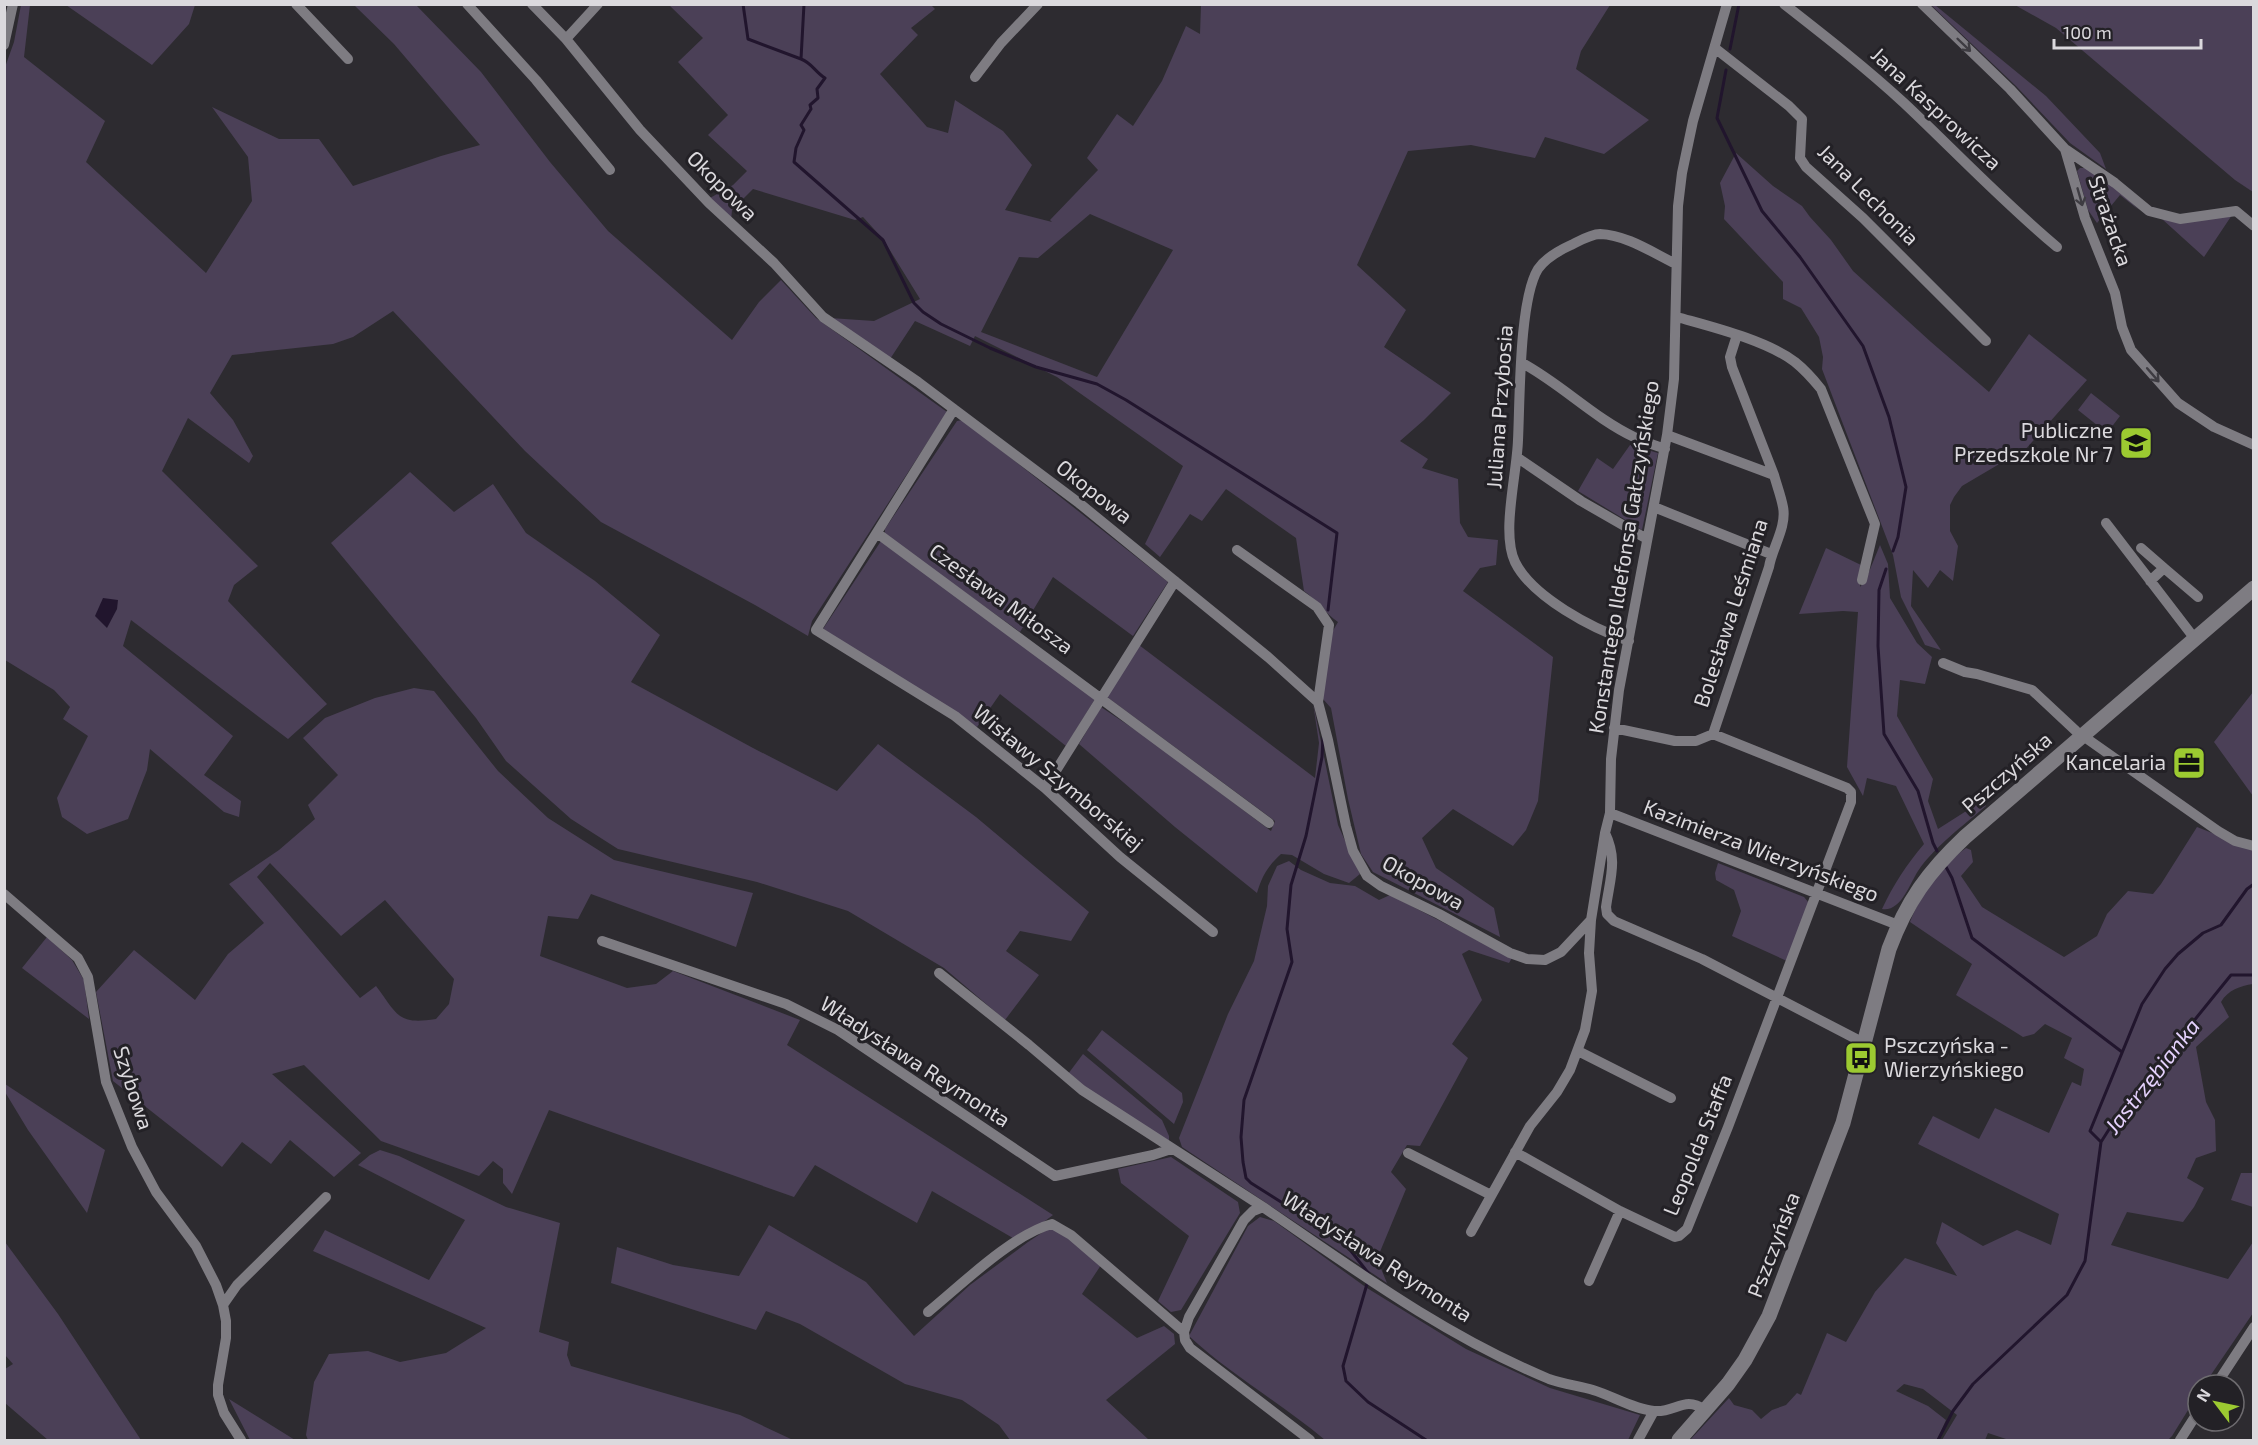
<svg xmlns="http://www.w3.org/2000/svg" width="2258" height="1445" font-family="'Exo 2',sans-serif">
  <rect width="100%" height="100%" fill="#2d2b30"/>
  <path fill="#4b4057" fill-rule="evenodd" d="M21,5H30L24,57L105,121L86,162L206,273L252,201L248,157L212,107L279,139H319L353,186L441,156L480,145L394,44L354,5H416L481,72L550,162L608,231L732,340L759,302L781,280L816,318L947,412L812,621L808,636L755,605L601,522L525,451L393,311L353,337L333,344L232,355L210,393L233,420L253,456L249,463L188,418L162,471L258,566L234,585L228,601L327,704L288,739L131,620L123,646L233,736L204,775L241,801L239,817L224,812L150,749L147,770L128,819L87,834L62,817L57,798L88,736L63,719L70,707L54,690L5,660L4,70L14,42Z
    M66,5H195L189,24L152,65Z
    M669,5H931L935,9L911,28L918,35L880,74L927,127L948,133L955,100L1003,131L1032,165L1005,210L1052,222L1050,220L1098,170L1087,158L1117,114L1133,126L1162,81L1186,26L1200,34L1201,5H1610L1581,51L1576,69L1649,120L1604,154L1545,137L1535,158L1471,145L1408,151L1357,265L1406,310L1384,347L1451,393L1424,420L1400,441L1428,459L1422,468L1458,479L1460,523L1468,537L1498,540L1496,565L1480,568L1463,591L1553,657L1538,801L1526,830L1513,846L1453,809L1422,838L1436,868L1494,908L1500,937L1373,872L1361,854L1348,799L1331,708L1323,699L1327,641L1338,622C1325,613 1317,600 1304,591L1296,538L1226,489L1202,521L1190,514L1160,557L1145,544L1183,466L1057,377L975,336L970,346L915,321L890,359L830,318L874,321L920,299L883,239L863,217L855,220L753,189L732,210L731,221L710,198L733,185L747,171L708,135L728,115L678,62L703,38ZM1090,214L1173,250L1097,377L981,332L1019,257L1038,258Z
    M1931,5H1935L2046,96L2100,153L2106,169L2070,143L2016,86Z
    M2015,5H2253V192L2235,180L2056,28Z
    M1736,153L1773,186L1802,206L1810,217L1831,240L1853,271L1931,342L1989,392L2029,334L2087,380L2016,460L2001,463L1962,486L1954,497L1950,505V531L1958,546L1953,581L1940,570L1928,588L1913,570L1911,606L1941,650L1925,645L1901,597L1893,555L1822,369L1823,357L1819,337L1801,308L1783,299V282L1724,219L1725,206L1720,183Z
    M2080,168H2086L2120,191L2139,210L2120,195L2097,223L2088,210L2077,171Z
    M2232,215L2204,257L2162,219Z
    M2091,393L2120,416L2107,433L2078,410Z
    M963,420L1168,582L1133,636L1053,577L1020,632L885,535V529L957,421Z
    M1630,445L1658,453L1642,530L1578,491L1597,458L1613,469Z
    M410,472L454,512L493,484L526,533L595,581L660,635L631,682L753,748L837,791L878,744L976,817L1089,912L1071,941L1020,931L1006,951L1039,975L1005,1020L944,968L848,911L757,882L618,849L571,819L506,761L476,718L331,543Z
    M881,541L1095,699L1066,746L1000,694L977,727L823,629Z
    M1880,545L1888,564L1890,598L1917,643L1932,657L1925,684L1900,680L1897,716L1933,779L1928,801L1938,829L1982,801L1986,806C1964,825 1934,847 1918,871C1909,885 1901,912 1882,909C1893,885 1907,864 1924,844L1896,786L1867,778L1863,796L1847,767L1858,612L1843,611L1799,614L1826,548L1861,565L1860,587L1866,579Z
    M1139,645L1315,778L1319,743L1313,703L1338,825L1360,874L1349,883L1324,874L1292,855L1281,854C1268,866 1262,876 1257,893L1175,827L1079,744L1101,707L1149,739L1271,831L1275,821L1107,697Z
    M414,688L434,691L498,771L548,818L614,860L753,893L736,947L591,894L578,919L548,916L540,956L627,988L656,984L673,971L800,1020L787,1045L1053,1215L1018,1241L932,1191L917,1223L815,1165L794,1197L549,1110L512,1194L503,1183V1169L493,1161L479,1176L381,1141L304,1065L272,1074L361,1153L334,1177L290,1140L271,1164L242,1142L222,1167L113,1081L96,992L134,950L195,1000L228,954L264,923L229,884L279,850L315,819L308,805L338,775L303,738L325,718L375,698ZM270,863L341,936L385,900L454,979L449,1004L436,1019C397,1025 398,1015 376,986L360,998L257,877Z
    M2253,692V796L2214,742Z
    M2197,827L2253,849V984C2240,986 2228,990 2221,1002L2229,1017L2196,1047L2206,1102L2215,1120L2216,1151L2196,1158L2187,1178L2204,1188L2194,1207L2183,1222L2127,1212L2111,1245L2228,1279L2253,1242V1313L2204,1385H2198V1394L2172,1436L2168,1440H2009L1988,1433L1985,1440H1942L1957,1415L1923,1389L1904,1384L1896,1391L1928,1406L1946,1420L1937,1440H1690L1729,1398L1734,1405L1752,1410L1761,1419L1772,1410L1786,1405L1797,1393L1801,1395L1827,1333L1846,1342L1875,1292L1905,1258L1957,1276L1936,1243L1942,1222L1983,1246L2017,1230L2051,1245L2059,1214L1918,1144L1933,1116L1979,1139L1995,1108L2049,1133L2072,1082L2081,1086L2084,1069L2064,1058L2072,1038L2045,1024L2034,1034L2023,1037L1956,995L1972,964L1910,922C1921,894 1941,866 1966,848L1971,850L1973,862L1961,876L1982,907L2064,957L2097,936L2107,914L2128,891L2153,894L2161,884Z
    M1289,861L1301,870L1330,883L1355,886L1379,900L1390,895L1512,958L1509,963L1469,950L1462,954L1482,1000L1452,1044L1468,1058L1420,1146L1407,1145L1391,1172L1406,1189L1377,1259L1387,1283L1182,1147L1179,1138L1228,1014L1254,961L1267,906L1268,886L1277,866Z
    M1718,863L1804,897L1809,903L1787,961L1732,936L1741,911L1734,890L1716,880L1715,873Z
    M47,937L72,960L84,980L89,1019L22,968Z
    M1102,1030L1182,1093L1183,1102L1174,1124L1087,1050Z
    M1083,1054L1162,1120L1169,1136V1143L1085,1089L1068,1074Z
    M5,1084L105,1150L87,1213L28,1130L5,1092Z
    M380,1150L399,1156L506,1207L560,1223L539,1332L569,1342L567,1355L571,1366L740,1415L793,1440H308L306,1435L314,1382L329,1354L368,1351L400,1362L446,1353L486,1328L313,1251L325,1230L429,1280L465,1220L358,1165L370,1155Z
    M1171,1157L1238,1202L1240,1213L1181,1310L1171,1312L1158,1301L1189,1236L1121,1183L1118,1169Z
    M2241,1173H2253V1207L2231,1200Z
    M1260,1217L1274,1221L1367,1288L1466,1349L1550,1388L1640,1415L1628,1440H1325C1281,1403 1231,1375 1189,1336L1248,1226Z
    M769,1225L866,1282L914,1336L970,1285L1028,1242L1046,1230L1057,1229L1101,1265L1082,1294L1137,1338L1164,1326L1174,1334L1175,1344L1106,1400L1149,1440H1010L999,1425L962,1400L905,1384L800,1324L766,1311L756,1330L611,1283L617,1247L673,1265L739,1276Z
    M5,1242L58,1314L141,1440H48L5,1403V1369L13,1364L5,1355Z
    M229,1399L295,1440H250Z"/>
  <path fill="#21152d" d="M103,598L118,600L117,609L107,628L95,616Z"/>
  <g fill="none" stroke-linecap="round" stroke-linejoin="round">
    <path stroke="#21152d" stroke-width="3" d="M743,4L748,39L801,59
      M804,4L801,59C812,63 815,72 825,78L817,89L818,98L810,105L811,109L801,125L804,130L796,148L794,162L883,240L914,303L923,312L941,324L990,348L1036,367L1097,384L1126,400L1337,533L1328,610
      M1730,49L1739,4
      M1726,70L1717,118L1762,211L1800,257L1863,346L1889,417L1906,487L1898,537L1893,551
      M1886,569L1879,590L1878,646L1884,734L1918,791L1933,843L1937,851
      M1323,738L1322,757L1306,836L1291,885L1287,929L1292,962L1244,1100L1241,1137L1243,1162L1246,1178L1251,1183L1344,1242L1369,1274
      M1946,867L1952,878L1972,938L2122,1052
      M2101,1142L2090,1131L2142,1004L2165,969L2178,954L2203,933L2221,925L2247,889L2254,884
      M1367,1284L1343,1366L1346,1381L1368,1402L1426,1440
      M1938,1440L1953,1411L1973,1384L2067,1295L2085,1261L2101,1142L2120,1112L2231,975H2254"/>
    <path stroke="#7e7c82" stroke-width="10" d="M296,4L348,59
      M467,4L536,80L610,170
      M532,4L566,39L640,130L709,203L774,263L823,317L918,382L1079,503L1268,657L1318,702L1328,740L1346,826L1353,851L1367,876L1381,886L1439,914L1510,953L1527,959L1545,960L1561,952L1591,920
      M1784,4C1825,36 1866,68 1904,103C1955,151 2003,202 2057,247
      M1922,4L2010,89L2065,149L2085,218L2115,293L2122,327L2131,350L2178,403L2214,427L2254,445
      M566,39L598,4
      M4,45L13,4
      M1716,49L1789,106L1802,119L1800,158L1806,167L1863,218L1986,341
      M975,77L1001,43L1038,4
      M2065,149L2115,183L2149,211L2180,219L2236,211L2254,226
      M1677,317C1712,327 1766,340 1795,362C1805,370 1813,379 1821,389L1875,524L1862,580
      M1737,335L1730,357L1732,367L1774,475
      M1522,363C1561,384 1594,418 1634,437C1644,442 1655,445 1665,449
      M954,409L816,630L955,716L1045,788L1120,857L1213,932
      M1667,435L1774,475C1777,486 1781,496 1783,507C1787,527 1772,548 1769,567L1713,734
      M1518,458L1581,501L1647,539
      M1654,507L1771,554
      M2106,523L2195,639
      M877,533L1269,823
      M2141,548L2164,568L2150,581
      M1237,550L1317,607L1329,625L1318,702
      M2164,568L2198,597
      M1629,641C1593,629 1532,597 1515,562C1501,533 1517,474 1518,440C1520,400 1519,300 1538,269C1545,259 1560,250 1571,245C1579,241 1591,234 1600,234C1627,235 1653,253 1676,264
      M1943,663L1965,672L1977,674L2032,690L2076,731L2218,831L2235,841L2254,846
      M1045,788L1175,581
      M1610,813L1898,925
      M1605,833C1618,860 1610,878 1606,907L1607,914L1614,921L1702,959L1864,1043
      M4,894L78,958L88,977L106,1082L132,1147L156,1192L196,1246L216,1285L223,1305L226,1321V1338L218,1385V1395L224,1413L241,1440
      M602,941L786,1004L838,1030L1055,1176L1153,1155L1171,1149
      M1578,1051L1671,1098
      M1515,1152L1620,1211L1675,1237L1679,1236L1687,1229L1728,1127L1851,802V792L1847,788L1713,734L1696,741H1675L1614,728
      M1408,1153L1491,1195
      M1263,1207C1355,1270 1445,1336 1549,1379C1563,1384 1579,1386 1593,1390C1613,1396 1633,1409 1654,1411C1676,1413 1684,1395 1705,1410
      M1471,1232L1530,1126L1557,1092L1570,1070L1585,1030L1592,991L1589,953L1591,920L1605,833L1610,813L1611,759L1619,690L1667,435L1674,379L1678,206L1682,173L1693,121L1727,4
      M1589,1281L1620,1211
      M223,1305L237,1285L326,1197
      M928,1312C960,1286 1013,1234 1052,1224L1071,1235L1184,1332L1189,1317L1244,1220L1253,1211L1263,1207L1082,1090L1029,1045L939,973
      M1184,1332L1185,1340L1190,1348L1310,1440
      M2216,1385L2254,1327
      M1638,1440L1654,1411
      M2180,1440L2198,1412"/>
    <path stroke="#7e7c82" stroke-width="15" d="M1679,1440L1728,1384L1745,1360L1769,1316L1843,1123L1889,949C1907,901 1928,872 1965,837L2254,588"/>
  </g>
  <defs><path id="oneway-shaft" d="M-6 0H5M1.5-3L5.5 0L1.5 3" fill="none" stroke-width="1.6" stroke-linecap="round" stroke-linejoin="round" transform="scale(1.5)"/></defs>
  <g stroke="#3e3c42">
    <use href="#oneway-shaft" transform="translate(1964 45) rotate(44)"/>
    <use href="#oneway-shaft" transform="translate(2080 197) rotate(74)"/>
    <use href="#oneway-shaft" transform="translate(2153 375) rotate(49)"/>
  </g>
  <defs>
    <symbol id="school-square" viewBox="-11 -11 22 22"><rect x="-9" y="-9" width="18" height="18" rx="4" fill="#9cca31" stroke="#232126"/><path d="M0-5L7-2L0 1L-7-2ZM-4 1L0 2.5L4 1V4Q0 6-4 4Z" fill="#111"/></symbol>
    <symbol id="office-square" viewBox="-11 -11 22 22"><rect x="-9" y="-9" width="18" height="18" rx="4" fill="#9cca31" stroke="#232126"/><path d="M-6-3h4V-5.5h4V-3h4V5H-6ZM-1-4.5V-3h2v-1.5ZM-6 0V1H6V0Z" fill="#111"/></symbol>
    <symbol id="bus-square" viewBox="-11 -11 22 22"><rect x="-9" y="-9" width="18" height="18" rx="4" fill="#9cca31" stroke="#232126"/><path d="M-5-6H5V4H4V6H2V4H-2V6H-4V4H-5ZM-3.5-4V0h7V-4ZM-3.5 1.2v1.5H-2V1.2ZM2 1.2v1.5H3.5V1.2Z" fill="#111"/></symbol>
  </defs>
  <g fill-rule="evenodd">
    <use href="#school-square" x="2117" y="424" width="38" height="38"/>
    <use href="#office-square" x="2170" y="744" width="38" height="38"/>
    <use href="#bus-square" x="1842" y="1039" width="38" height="38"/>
  </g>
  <g text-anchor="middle" stroke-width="6" stroke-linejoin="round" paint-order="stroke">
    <g font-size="21" fill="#dbd9dd" stroke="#232126">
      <text transform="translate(1936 109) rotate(43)" y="7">Jana Kasprowicza</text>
      <text transform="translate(722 186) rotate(45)" y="7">Okopowa</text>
      <text transform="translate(1868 195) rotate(45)" y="7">Jana Lechonia</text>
      <text transform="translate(2110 221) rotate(71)" y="7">Strażacka</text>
      <text transform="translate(1500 407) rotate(-86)" y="7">Juliana Przybosia</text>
      <text transform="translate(1094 492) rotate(38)" y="7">Okopowa</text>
      <text transform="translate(1624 557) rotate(-81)" y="7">Konstantego Ildefonsa Gałczyńskiego</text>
      <text transform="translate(1001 599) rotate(36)" y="7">Czesława Miłosza</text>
      <text transform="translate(1731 613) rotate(-72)" y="7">Bolesława Leśmiana</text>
      <text transform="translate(2007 773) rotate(-41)" y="7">Pszczyńska</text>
      <text transform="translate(1058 778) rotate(40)" y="7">Wisławy Szymborskiej</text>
      <text transform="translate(1761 851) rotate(21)" y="7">Kazimierza Wierzyńskiego</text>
      <text transform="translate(1423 883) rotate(29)" y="7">Okopowa</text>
      <text transform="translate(915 1062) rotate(33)" y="7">Władysława Reymonta</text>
      <text transform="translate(133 1088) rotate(72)" y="7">Szybowa</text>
      <text transform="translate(1698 1145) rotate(-68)" y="7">Leopolda Staffa</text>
      <text transform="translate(1774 1245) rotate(-69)" y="7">Pszczyńska</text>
      <text transform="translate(1377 1257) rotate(33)" y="7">Władysława Reymonta</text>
    </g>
    <g font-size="21" fill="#dbd9dd" stroke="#232126" text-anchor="end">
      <text x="2113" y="438">Publiczne<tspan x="2113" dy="24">Przedszkole Nr 7</tspan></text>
      <text x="2166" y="770">Kancelaria</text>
      <text x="1884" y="1053" text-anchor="start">Pszczyńska -<tspan x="1884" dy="24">Wierzyńskiego</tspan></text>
    </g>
    <g font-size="22" font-style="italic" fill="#e5d2fd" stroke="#232126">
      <text transform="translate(2152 1076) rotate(-52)" y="8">Jastrzębianka</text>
    </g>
  </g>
  <rect width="2258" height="1445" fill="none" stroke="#dbd9dd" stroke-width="12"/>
  <g transform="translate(2216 1403) rotate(302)"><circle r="28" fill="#232126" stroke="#6d6b6f" stroke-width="1.5"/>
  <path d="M0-4.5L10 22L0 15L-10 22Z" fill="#9cca31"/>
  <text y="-9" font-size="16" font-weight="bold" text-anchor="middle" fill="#dbd9dd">N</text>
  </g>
  <path d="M2054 39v9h147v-9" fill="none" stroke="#dbd9dd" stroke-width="3"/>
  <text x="2063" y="39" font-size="18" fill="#dbd9dd" stroke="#232126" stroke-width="4.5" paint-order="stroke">100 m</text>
</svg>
